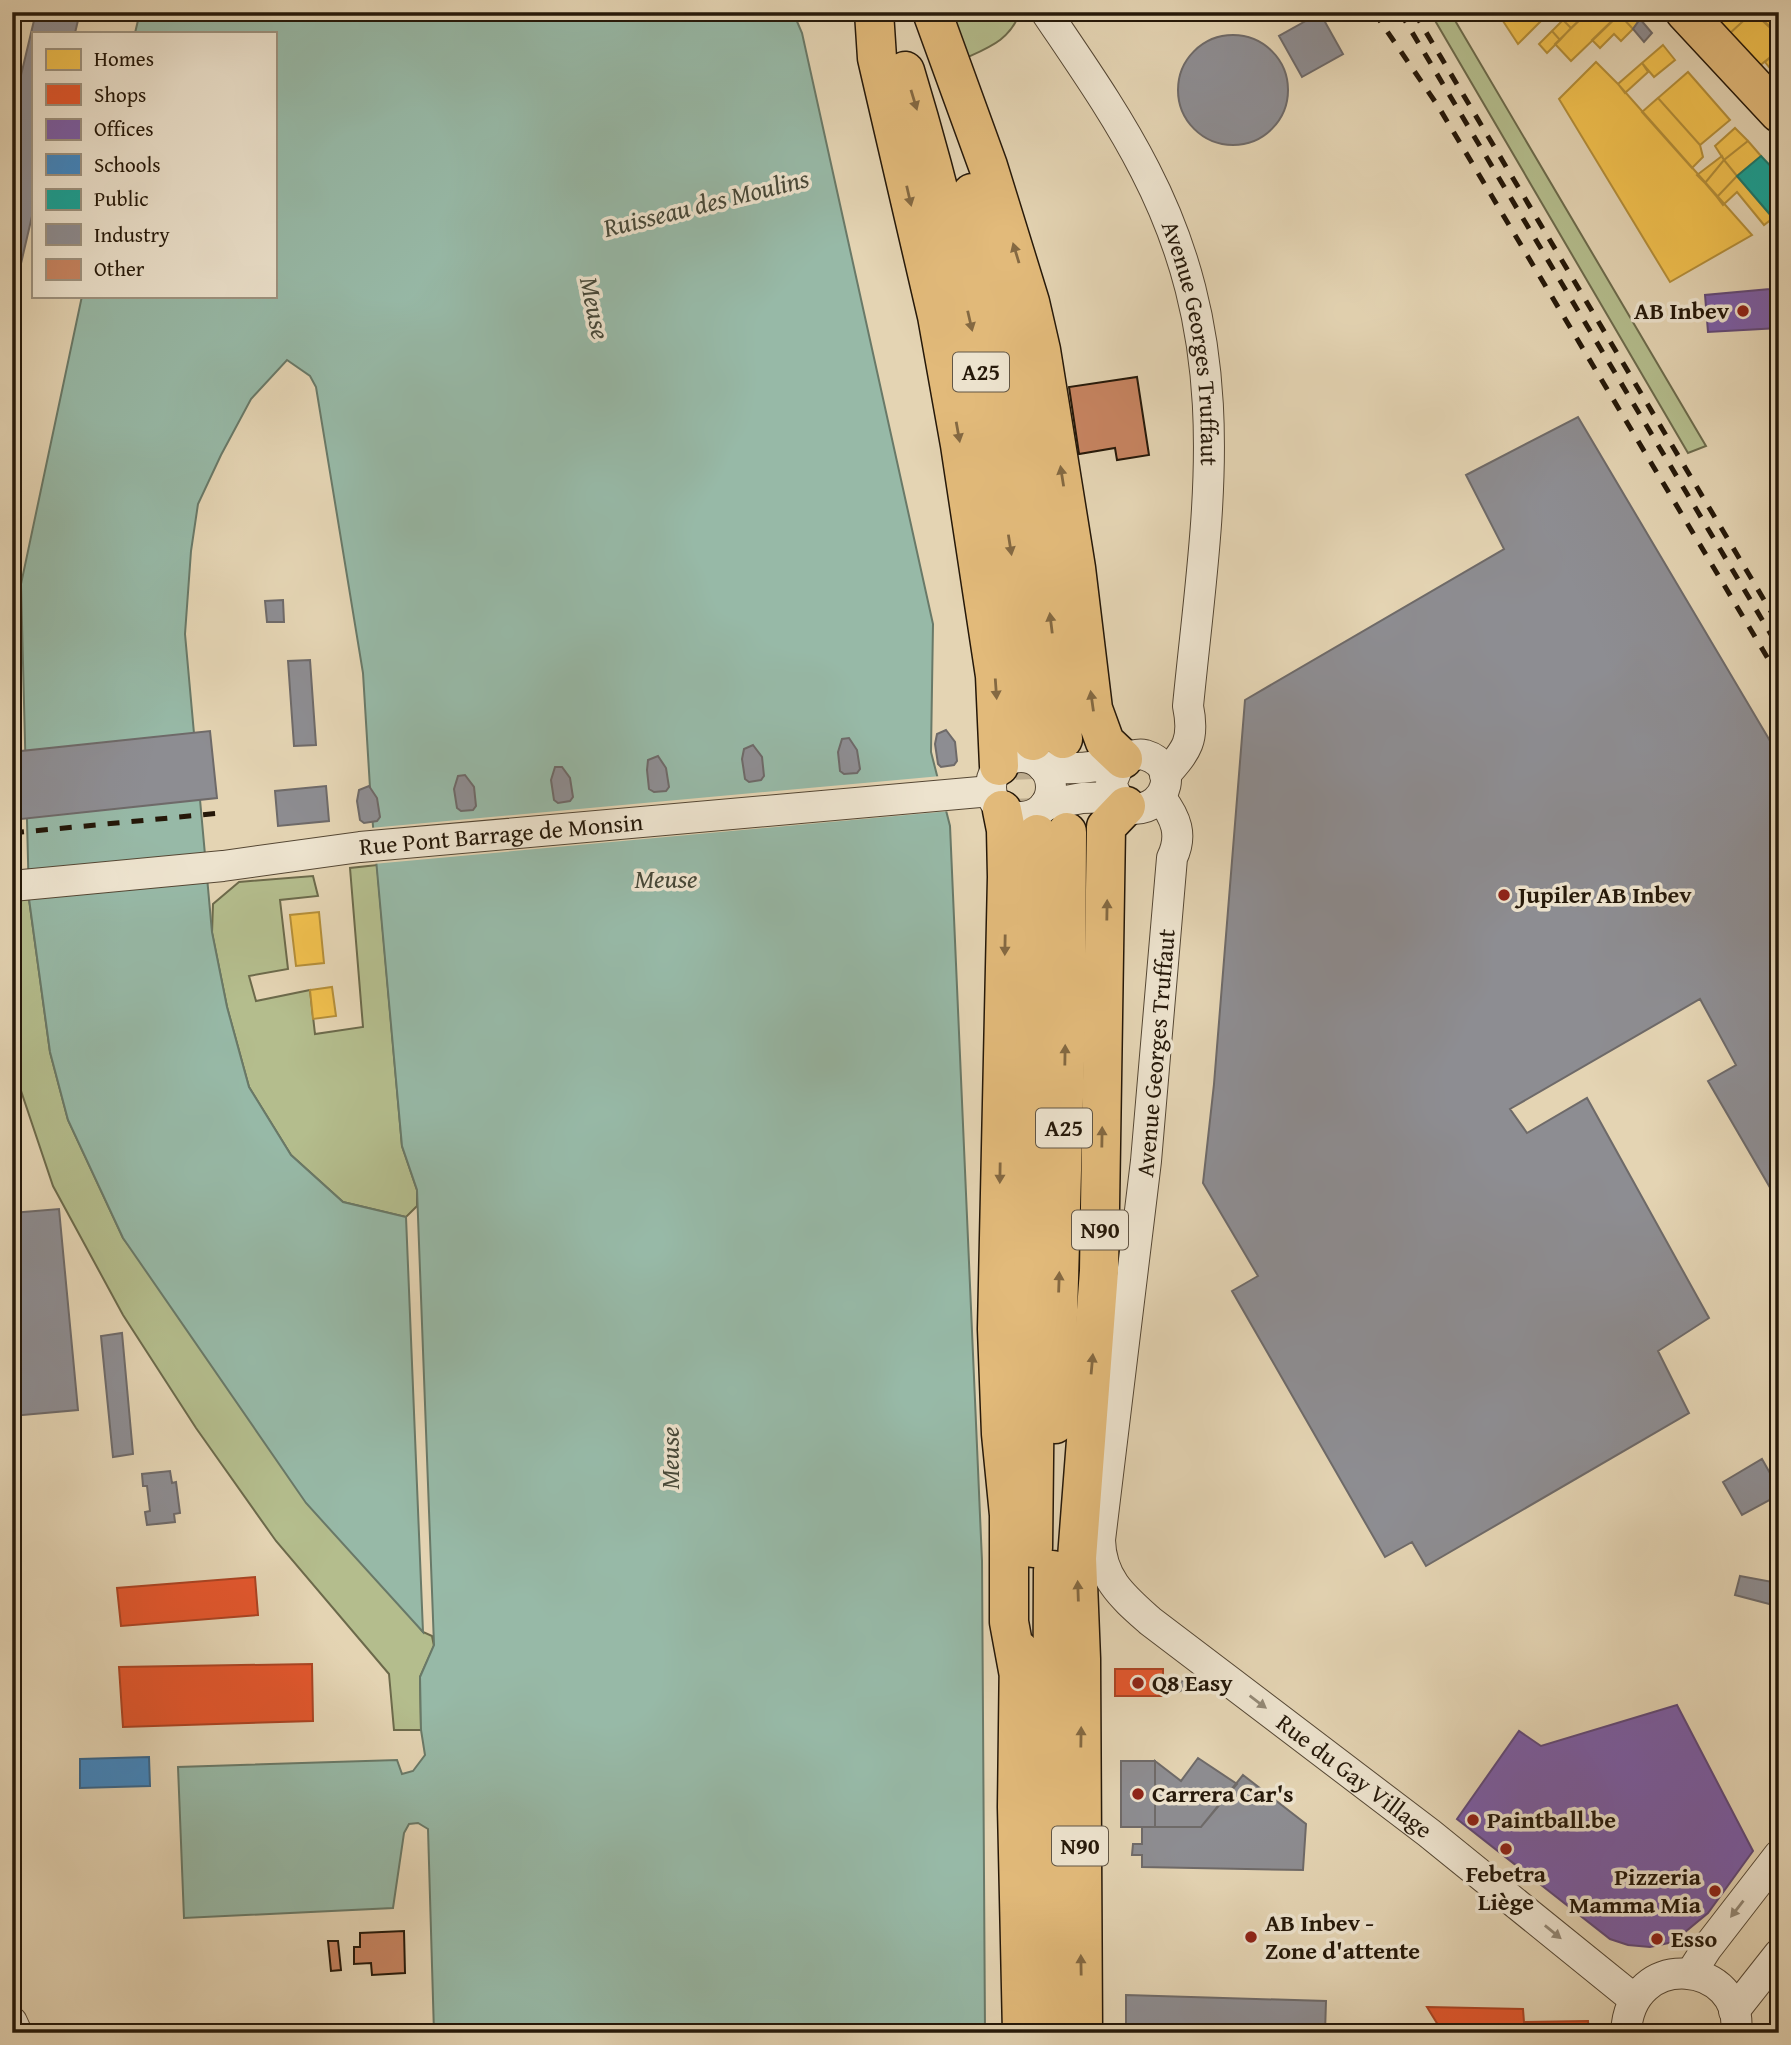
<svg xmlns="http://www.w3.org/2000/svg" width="1791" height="2045" font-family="'Gentium Book Plus',serif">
  <rect width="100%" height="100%" fill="#e4d4b3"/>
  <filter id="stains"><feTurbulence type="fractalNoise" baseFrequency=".00286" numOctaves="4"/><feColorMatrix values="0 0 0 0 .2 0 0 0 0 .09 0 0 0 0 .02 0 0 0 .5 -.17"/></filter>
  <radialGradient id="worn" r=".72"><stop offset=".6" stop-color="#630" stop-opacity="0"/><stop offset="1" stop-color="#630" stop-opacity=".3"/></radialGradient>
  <path fill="#b4bd8d" stroke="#6c6a4b" stroke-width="2" d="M949,12H1020C1011,39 990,47 966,58Z
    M1430,12H1450L1706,446L1688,453Z
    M377,865L402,1146L417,1190V1206L406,1217L343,1202L291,1155L249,1087L227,1007L212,933L213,904L239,882L313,876L318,896L280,900L288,969L249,976L256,1001L310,990L315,1034L363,1027L350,868Z
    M29,899L50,1052L68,1120L123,1238L423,1632L432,1636L434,1646L420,1677L421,1730H394L389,1674L276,1541L196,1428L123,1315L53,1186L12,1064V900Z"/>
  <path fill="#97b9a7" stroke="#697968" stroke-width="2" d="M140,12H793L802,33L933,624L931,752L950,826L982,1561L985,2033H434L428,1829L418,1823L409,1824L404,1833L393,1908L184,1918L178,1767L397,1760L402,1774L413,1771L425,1755L421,1730L420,1677L434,1645L417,1190L402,1146L371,804L363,673L316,387L310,376L287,360L251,399L221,455L198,504L191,551L185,634L212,932L227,1007L249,1087L291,1155L343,1202L406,1217L423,1632L306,1503L123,1238L68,1120L50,1052L29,899L21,584L82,296H275V33H135Z"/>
  <path fill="#e4d4b3" d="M941,776L950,811L373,864L370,828Z"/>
  <path fill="#f2c14e" stroke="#b48e39" stroke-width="2" d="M1508,12H1550L1518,44L1501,18Z
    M1572,12H1588L1571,28L1563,20Z
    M1588,12H1615L1618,16L1571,61L1555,44Z
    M1621,12H1647L1633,29L1619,14Z
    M1710,12H1753L1729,34Z
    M1753,12L1779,36V50L1758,67L1729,34Z
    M1755,12H1779V28L1775,32Z
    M1619,14L1633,29L1621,41L1614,34L1600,48L1592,40Z
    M1563,20L1571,28L1560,40L1552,31Z
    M1552,31L1560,40L1547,53L1539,44Z
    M1663,45L1675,60L1654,77L1642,63Z
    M1779,50V75L1777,77L1765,62Z
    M1596,62L1618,84L1752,235L1670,282L1559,99Z
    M1642,63L1648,72L1625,93L1618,84Z
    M1688,72L1730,120L1700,145L1658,98Z
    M1658,98L1700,145L1703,157L1692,168L1642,112Z
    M1735,128L1748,141L1724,160L1715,146Z
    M1748,141L1761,156L1737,176L1724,160Z
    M1722,156L1724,160L1705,183L1697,175Z
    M1724,160L1737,176L1717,197L1705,183Z
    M1737,176L1773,218L1764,225L1737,192L1723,205L1717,197Z
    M319,912L324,963L296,966L290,915Z
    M332,987L336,1016L313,1019L310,990Z"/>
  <path fill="#e4572e" stroke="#ab4423" stroke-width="2" d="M255,1577L258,1615L121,1626L117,1588Z
    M312,1664L313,1721L123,1727L119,1667Z
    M1115,1669H1163V1696H1115Z
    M1427,2007L1523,2009L1524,2022L1588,2021L1589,2033H1443Z"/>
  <path fill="#7b5ea7" stroke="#614978" stroke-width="2" d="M1779,283V328L1708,332L1705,295L1770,289Z
    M1677,1705L1753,1851L1708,1913L1673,1942L1650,1947L1628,1945L1610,1939L1457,1819L1519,1731L1541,1746Z"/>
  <path fill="#3f88c5" stroke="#37668d" stroke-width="2" d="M149,1757L150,1786L80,1788V1759Z"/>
  <path fill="#17a398" stroke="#1b796d" stroke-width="2" d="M1761,156L1779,175V213L1773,218L1737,176Z"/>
  <path fill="#8d8d92" stroke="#6e6a69" stroke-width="2" d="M36,12H80L75,33H33V212L12,302V113Z
    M1320,13L1343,54L1302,77L1279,36Z
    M1640,19L1652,33L1644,42L1633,29Z
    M1178 90a55 55 0 1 1 110 0a55 55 0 1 1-110 0Z
    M1578,417L1779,756V1203L1708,1081L1736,1065L1700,999L1510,1109L1527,1133L1587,1098L1709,1318L1658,1351L1689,1413L1426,1566L1412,1542L1385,1557L1232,1291L1258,1276L1203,1183L1214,1084L1245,700L1504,549L1466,475Z
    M283,600L284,622H267L265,601Z
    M310,660L316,745L294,746L288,661Z
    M946,730L955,742L957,761L954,765L941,767L938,764L935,744L937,734Z
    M210,731L217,798L12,820V752Z
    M849,738L857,750L860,769L857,773L844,774L840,771L838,752L842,739Z
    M753,745L762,757L764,776L761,780L749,782L745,779L742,759L744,749Z
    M658,756L666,768L669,787L666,791L654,792L649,789L647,770L648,760Z
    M555,767H562L570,778L573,797L570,801L558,803L554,800L551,780Z
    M465,775L474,787L476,806L473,810L461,811L457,808L454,789L458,776Z
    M326,786L329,821L278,826L275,791Z
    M369,786L377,798L380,817L377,821L364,823L360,820L357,801L359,790Z
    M59,1209L78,1410L12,1416V1213Z
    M122,1333L133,1454L113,1457L101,1336Z
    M1762,1459L1779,1489V1495L1742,1515L1723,1482Z
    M170,1471L172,1483L176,1482L180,1513L174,1514L175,1522L147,1525L145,1512L150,1511L147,1486H143L142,1474Z
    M1740,1576L1778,1583L1779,1602L1774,1600L1773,1605L1735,1595Z
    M1184,1680L1187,1688L1178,1692L1175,1684Z
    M1198,1758L1237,1784L1201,1827H1155V1761L1181,1781Z
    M1121,1761H1155V1827H1121Z
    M1243,1775L1306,1824L1303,1870L1142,1867V1855H1132L1133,1844H1142V1827H1201Z
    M1126,1995L1326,2001L1325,2033H1126Z"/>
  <path fill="#c78461" stroke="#251809" stroke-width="2" d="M1137,377L1149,455L1117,460L1115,448L1079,454L1069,387Z
    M404,1931L405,1973L372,1975L371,1963L354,1964V1947H360V1933Z
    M328,1941H338L341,1970L331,1971Z"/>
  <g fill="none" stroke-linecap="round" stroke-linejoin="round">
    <path stroke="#beae91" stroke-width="38" stroke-dasharray="38 19" stroke-linecap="butt" d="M1033,741L1037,834"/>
    <defs>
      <g id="minor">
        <path id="s1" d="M1046,12C1081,64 1117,115 1145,170C1239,352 1207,513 1188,706C1195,740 1187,750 1165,775"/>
        <circle cx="1021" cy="787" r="30"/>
        <path d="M1043,767C1062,769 1080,769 1098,766C1113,764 1132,752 1145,755C1179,765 1169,808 1134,809L1119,801L1111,784L1120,762"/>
        <path id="s2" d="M1161,798C1176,818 1183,835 1172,858L1146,1161L1100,1540C1101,1579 1123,1597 1150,1621L1429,1833L1634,1999"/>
        <path d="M1045,805L1082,798L1115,797"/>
        <path id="s3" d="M12,886L223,866L360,847L991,791"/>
        <path d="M1691,1973L1707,1948L1779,1855"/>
        <path d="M1734,2011L1779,1954"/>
        <path d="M12,2022L17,2033"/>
        <path d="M1626,2033C1630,1947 1745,1961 1736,2033"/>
      </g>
      <path id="major" d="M1685,12L1779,113
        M1002,810L1006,830L1007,877L997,1329L1001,1434L1009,1515V1622L1019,1676
        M1023,1397L1025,1336L1033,1260
        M1033,1548L1035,1371
        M1019,1650L1017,1807L1022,2033
        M1051,2033L1053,1570
        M1083,2033L1081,1659L1077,1558L1099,1271L1106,827L1126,806"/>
      <path id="highway" d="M874,12L877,58L937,316L960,445L995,676L999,766
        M932,12L988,166L1030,302L1041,350L1076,568L1093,709L1105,742L1123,759
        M905,71C971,289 1013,513 1033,741
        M972,193C1021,372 1046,556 1063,739
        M1033,1260L1037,834
        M1055,1424L1066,1025L1067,832"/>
    </defs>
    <use href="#minor" stroke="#554734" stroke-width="32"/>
    <use href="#major" stroke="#251809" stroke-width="41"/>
    <use href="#highway" stroke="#251809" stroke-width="41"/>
    <use href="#minor" stroke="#ede3ce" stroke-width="30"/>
    <use href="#major" stroke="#e2ba7a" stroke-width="38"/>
    <use href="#highway" stroke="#e2ba7a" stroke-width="38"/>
    <path stroke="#251809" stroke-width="5" stroke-dasharray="12 12" stroke-linecap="butt" d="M1374,12L1438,106L1779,677
      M1400,12L1779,648
      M1414,12L1779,625
      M12,833L221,813"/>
  </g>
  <defs><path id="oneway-solid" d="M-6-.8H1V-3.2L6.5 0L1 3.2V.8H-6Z" transform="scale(1.75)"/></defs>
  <g fill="#846942">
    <use href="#oneway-solid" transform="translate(914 100) rotate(73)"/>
    <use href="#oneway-solid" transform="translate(909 196) rotate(77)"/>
    <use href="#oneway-solid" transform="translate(1016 253) rotate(-107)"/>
    <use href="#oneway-solid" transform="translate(970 321) rotate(77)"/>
    <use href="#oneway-solid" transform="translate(958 432) rotate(80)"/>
    <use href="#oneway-solid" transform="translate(1062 476) rotate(-99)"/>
    <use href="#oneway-solid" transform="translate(1010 545) rotate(81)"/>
    <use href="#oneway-solid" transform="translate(1051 623) rotate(-97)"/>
    <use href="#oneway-solid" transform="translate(996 689) rotate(86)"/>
    <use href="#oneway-solid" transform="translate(1092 701) rotate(-98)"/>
    <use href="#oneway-solid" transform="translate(1107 910) rotate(-89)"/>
    <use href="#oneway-solid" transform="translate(1005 945) rotate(91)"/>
    <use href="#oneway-solid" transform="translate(1065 1055) rotate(-89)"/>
    <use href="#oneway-solid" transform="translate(1102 1137) rotate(-89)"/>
    <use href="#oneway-solid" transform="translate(1000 1173) rotate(91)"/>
    <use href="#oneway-solid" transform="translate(1059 1282) rotate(-88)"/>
    <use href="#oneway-solid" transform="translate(1092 1364) rotate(-85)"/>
    <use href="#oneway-solid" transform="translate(1078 1591) rotate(-92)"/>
    <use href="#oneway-solid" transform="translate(1081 1737) rotate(-89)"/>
    <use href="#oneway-solid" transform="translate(1081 1965) rotate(-91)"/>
  </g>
  <g fill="#938875">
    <use href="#oneway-solid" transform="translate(1258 1702) rotate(37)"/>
    <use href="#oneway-solid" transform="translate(1737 1909) rotate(128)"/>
    <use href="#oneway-solid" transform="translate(1553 1932) rotate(39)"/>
  </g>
  <g fill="#8f2418" stroke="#ede3ce" stroke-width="2.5">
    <circle cx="1743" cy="311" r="7"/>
    <circle cx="1504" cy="895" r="7"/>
    <circle cx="1138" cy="1683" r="7"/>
    <circle cx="1138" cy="1794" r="7"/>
    <circle cx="1473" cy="1820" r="7"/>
    <circle cx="1506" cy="1849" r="7"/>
    <circle cx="1715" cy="1891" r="7"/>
    <circle cx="1251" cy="1937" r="7"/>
    <circle cx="1657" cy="1939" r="7"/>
  </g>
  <g text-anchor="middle" stroke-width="7" stroke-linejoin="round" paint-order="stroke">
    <g fill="#ede3ce" stroke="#615544" stroke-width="2">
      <rect x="953" y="352.5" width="56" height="39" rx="5"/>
      <rect x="1036" y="1108.5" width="56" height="39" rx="5"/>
      <rect x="1072" y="1210.5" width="56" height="39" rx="5"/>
      <rect x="1052" y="1826.5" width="56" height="39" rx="5"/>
    </g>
    <g font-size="23" font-weight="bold" fill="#251809">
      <text x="981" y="380">A25</text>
      <text x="1064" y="1136">A25</text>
      <text x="1100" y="1238">N90</text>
      <text x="1080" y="1854">N90</text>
    </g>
    <g font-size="24" font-weight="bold" fill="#251809" stroke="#ede3ce" text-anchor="start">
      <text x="1729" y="319" text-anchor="end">AB Inbev</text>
      <text x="1518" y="903">Jupiler AB Inbev</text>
      <text x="1152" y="1691">Q8 Easy</text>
      <text x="1152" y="1802">Carrera Car's</text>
      <text x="1487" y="1828">Paintball.be</text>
      <text x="1506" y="1882" text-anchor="middle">Febetra<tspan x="1506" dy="28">Liège</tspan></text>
      <text x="1701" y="1885" text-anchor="end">Pizzeria<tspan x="1701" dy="28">Mamma Mia</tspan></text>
      <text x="1265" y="1931">AB Inbev -<tspan x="1265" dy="28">Zone d'attente</tspan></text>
      <text x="1671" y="1947">Esso</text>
    </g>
    <g font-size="24" fill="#251809" stroke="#ede3ce">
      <text dy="8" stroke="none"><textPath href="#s1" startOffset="368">Avenue Georges Truffaut</textPath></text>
      <text dy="8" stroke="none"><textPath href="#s3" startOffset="492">Rue Pont Barrage de Monsin</textPath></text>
      <text transform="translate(1156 1053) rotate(-85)" y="8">Avenue Georges Truffaut</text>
      <text dy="8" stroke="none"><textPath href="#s2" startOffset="1106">Rue du Gay Village</textPath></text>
    </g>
    <g font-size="26" font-style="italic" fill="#474838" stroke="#ede3ce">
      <text transform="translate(706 203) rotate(-14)" y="9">Ruisseau des Moulins</text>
      <text transform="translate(595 308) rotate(78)" y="9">Meuse</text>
      <text x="666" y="888">Meuse</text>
      <text transform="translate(670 1458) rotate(-90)" y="9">Meuse</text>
    </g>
  </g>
  <rect width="1791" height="2045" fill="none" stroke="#e4d4b3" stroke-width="42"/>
  <rect x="14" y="14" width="1763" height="2017" fill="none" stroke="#251809" stroke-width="3.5"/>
  <rect x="21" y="21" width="1749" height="2003" fill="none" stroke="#251809" stroke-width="2"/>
  <rect x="32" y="32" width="245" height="266" fill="#ede3ce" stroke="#9d927f" stroke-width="2"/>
  <rect x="46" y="49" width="35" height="21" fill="#f2c14e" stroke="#9d927f" stroke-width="2"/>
  <text x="94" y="66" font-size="21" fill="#251809">Homes</text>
  <rect x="46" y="84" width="35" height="21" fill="#e4572e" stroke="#9d927f" stroke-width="2"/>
  <text x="94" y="102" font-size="21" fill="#251809">Shops</text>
  <rect x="46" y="119" width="35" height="21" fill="#7b5ea7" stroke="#9d927f" stroke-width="2"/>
  <text x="94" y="136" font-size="21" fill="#251809">Offices</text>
  <rect x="46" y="154" width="35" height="21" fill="#3f88c5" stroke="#9d927f" stroke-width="2"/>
  <text x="94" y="172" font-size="21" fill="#251809">Schools</text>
  <rect x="46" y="189" width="35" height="21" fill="#17a398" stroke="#9d927f" stroke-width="2"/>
  <text x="94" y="206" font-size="21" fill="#251809">Public</text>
  <rect x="46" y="224" width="35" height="21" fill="#8d8d92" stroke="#9d927f" stroke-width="2"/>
  <text x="94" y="242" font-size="21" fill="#251809">Industry</text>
  <rect x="46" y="259" width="35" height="21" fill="#c78461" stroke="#9d927f" stroke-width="2"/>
  <text x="94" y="276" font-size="21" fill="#251809">Other</text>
  <rect width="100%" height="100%" filter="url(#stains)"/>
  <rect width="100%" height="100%" fill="url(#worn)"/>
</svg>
